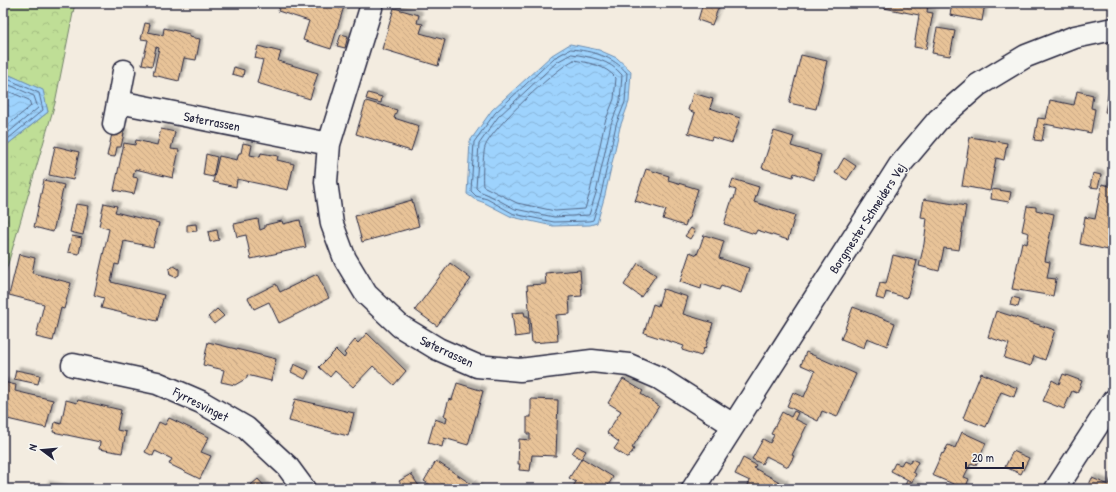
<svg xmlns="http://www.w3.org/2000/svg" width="1116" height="492" font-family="'Patrick Hand',sans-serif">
  <defs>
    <pattern id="forest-crowns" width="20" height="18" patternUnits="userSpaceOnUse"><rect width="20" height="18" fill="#bfde96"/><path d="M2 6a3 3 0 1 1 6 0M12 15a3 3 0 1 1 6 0" fill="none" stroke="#a4be82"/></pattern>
    <pattern id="water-waves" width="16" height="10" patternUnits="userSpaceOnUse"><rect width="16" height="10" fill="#9ed3fd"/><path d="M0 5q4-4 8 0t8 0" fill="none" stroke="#88b5da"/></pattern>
    <pattern id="building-back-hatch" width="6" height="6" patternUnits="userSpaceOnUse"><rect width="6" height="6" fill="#e8c398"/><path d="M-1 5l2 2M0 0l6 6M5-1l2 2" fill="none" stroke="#c7a784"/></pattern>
    <filter id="shadow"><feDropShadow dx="3.5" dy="-3.5" stdDeviation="1" flood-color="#0004"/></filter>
  </defs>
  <rect width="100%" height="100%" fill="#f3ece0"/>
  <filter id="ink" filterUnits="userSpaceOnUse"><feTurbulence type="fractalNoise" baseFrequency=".025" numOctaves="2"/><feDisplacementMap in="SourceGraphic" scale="8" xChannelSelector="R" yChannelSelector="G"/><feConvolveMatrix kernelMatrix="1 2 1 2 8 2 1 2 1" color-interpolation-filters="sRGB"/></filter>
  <g filter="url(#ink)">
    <path fill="url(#forest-crowns)" stroke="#708068" d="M3,3H75L55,103L3,281V148L48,112L42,90L3,72Z"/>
    <path fill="url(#water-waves)" stroke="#6c8caf" d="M570,44L599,50L617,58L631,71L629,102L620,127L605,195L597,223L590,225L553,226L512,217L485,203L474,199L467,194L470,141L492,110L552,55Z
      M3,72L43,90L48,112L3,148Z"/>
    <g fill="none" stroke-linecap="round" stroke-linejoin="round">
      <path stroke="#546989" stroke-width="1" d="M571,49C592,51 613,56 627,73L625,102L616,125L601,194L593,220L589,221L554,222L514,214L487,199L476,196L471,191L474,142L495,113L554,58Z
        M572,54C591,57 610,60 622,75L620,101L611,124L596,193L589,215L554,217L515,209L489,195L479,191L476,188L479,144L498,117L557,62Z
        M574,60C589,63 605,65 616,78L614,99L605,122L590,192L585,209L555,211L517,203L483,186C482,181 483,153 485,147C490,130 557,67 574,60Z
        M3,77L39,93L43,110L3,143
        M3,82L34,96L38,108L3,137
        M3,89L29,100L31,106L3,129"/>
    </g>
    <path fill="url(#building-back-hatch)" stroke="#22223b" filter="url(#shadow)" d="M281,3H345L331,49L303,40L309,21L278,11Z
      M703,3H718L717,6H719L712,25L698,20Z
      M884,3H928L927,12L933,13L926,49L914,47L919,15L884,8Z
      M952,3H985L982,21L950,15Z
      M394,8L419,15L417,23L423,24L420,33L445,40L438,66L382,49Z
      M145,23L150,24L148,32L163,35L164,28L189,34V37L200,39L196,60L184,58L179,81L153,75L159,48L156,47L152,66L142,64L148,40L141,39Z
      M937,28L955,31L950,56L932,53Z
      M341,34L348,36L345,48L337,46Z
      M258,46L281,52L278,61L318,73L310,99L257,83L263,60L255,58Z
      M801,55L827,61L816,109L789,103Z
      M234,67L244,70L243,77L232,74Z
      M1109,90L1113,91V114L1105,112Z
      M1077,91L1093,95L1091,108L1095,109L1091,133L1045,124L1042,141L1034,140L1038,118L1046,119L1050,100L1074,105Z
      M368,93L382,97L381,103L366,99Z
      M693,93L713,99L710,108L740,118L732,143L712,137L711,140L688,133L695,113L688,110Z
      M366,101L397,110L394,118L419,126L411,151L356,134Z
      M113,129L124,133L121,147H117L115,157L107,156Z
      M161,129L175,132L171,149L179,150L173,178L135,169L133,177L138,178L134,194L114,190L124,143L135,145L136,140L157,145Z
      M774,131L794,137L791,146L821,155L814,180L794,173L793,177L762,168Z
      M970,137L1007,143L1004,160L996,158L990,191L962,186Z
      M243,143L252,145L250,155L260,157L261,153L278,156L277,160L294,164L288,190L237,179L236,187L213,182L219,156L237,160L239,153H241Z
      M55,146L79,152L73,180L49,175Z
      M206,154L217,157L213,177L203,175Z
      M844,158L856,166L847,180L835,173Z
      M646,169L669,176L668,180L698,189L689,218H688L685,226L663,219L666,210L635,201Z
      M1093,173L1101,175L1098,188L1090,187Z
      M733,179L759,187L754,202L795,215L788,240L757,230L755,234L724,224L732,199H734L736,190L730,188Z
      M44,180L64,185L53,232L34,227Z
      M1102,184L1113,187V251L1080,244L1085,217L1095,219Z
      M992,189L1011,192L1009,202L991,199Z
      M924,199L966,206L959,250L944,248L939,271L919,266L924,244L927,218L921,217Z
      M412,200L419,226L362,242L355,216Z
      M104,203L117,206L115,212L159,223L153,247L124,241L119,265L115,264L111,282L164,295L157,321L101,308L104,298L94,295L109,229L99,226Z
      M76,204L89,206L83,235L70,232Z
      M1027,206L1036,207V210L1054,214L1045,261L1050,262L1047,278L1056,279L1053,296L1012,289L1022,242L1027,244L1029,233L1022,231Z
      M258,219L260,230L265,228V225L282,221L283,224L300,220L306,247L251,259L246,235L237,237L234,224Z
      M196,224L197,231L187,232V225Z
      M691,228L695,231L690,239L685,236Z
      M217,230L219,240L210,242L208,232Z
      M704,235L724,241L719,258L749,268L741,293L721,286L719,290L702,284L701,289L680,282L690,252L697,255Z
      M72,236L82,238L79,254L68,252Z
      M19,254L35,258L32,273L71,283L64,309L61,308L53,341L36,337L44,304L9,295Z
      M893,255L917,261L907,298L886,292L884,300L876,298L880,283L886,284Z
      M450,263L471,279L437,326L415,310Z
      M638,263L656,275L641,297L624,285Z
      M174,266L179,269V275L175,277L170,275L169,269Z
      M580,270L582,296L569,297L570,314L556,315L558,341L532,343L527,285L546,284L545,273Z
      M317,274L329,298L279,323L269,302L254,309L248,298L276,284L280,292Z
      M663,289L688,297L683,314L713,323L705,349L704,348L701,356L682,350L684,346L644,333L653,304L658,306Z
      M1012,297L1020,299L1018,307L1010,305Z
      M853,307L895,323L887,346L867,338L864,348L841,339Z
      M217,309L224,316L214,324L208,317Z
      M996,311L1055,330L1045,360L1034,356L1031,366L1004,358L1009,344L988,337Z
      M524,312L525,316H528L529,335L515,337L512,313Z
      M1113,328V342L1106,336Z
      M367,333L406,371L394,385L373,366L353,387L335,371L330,377L319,367L336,350L344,358L346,355L344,353L355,340L358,343Z
      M208,342L276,359L271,381L247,375V378L235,385L221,382L224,370L203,365Z
      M806,352L856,374L837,417L822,411L818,421L787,406L793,392L804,397L815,371L801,365Z
      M294,364L309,371L305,379L291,372Z
      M16,370L40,375L38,384L14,379Z
      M981,373L1017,388L1014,397L1001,392L986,427L963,418Z
      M1063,374L1082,381L1077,393L1072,391L1064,409L1043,401L1052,380L1059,384Z
      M623,379L643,391L641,394L659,406L632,448L634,449L628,458L614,449L619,442L607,433L621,411L608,403Z
      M3,382L16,385L15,391L53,400L46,428L3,418Z
      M457,383L483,391L468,445L444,438L442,447L428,443L435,419L446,423L447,417L444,416L449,399L452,400Z
      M295,399L354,413L348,436L289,421Z
      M531,399L558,400L556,456L532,455L530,471L519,470L520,464H518L519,439L530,440V434H527V417H531Z
      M66,400L77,403L78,400L121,410L117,430L126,432L122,453L99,449L100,442L53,432L55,422L61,424Z
      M794,411L798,413L795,419L807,425L792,455L794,456L788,467L766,456L762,464L752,459L763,439L770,443L774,435L771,434L782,412L791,417Z
      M169,418L209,437L201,452L211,456L200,479L169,464L172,459L155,451L153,456L145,452L159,422L165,425Z
      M962,432L986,443L976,465L971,463L964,477L969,479L965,489L932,475L942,453L943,454L948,445L955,448Z
      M577,446L586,451L581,459L572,453Z
      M1013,451L1029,458L1021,474L1005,467Z
      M582,458L613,477L606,489H571L576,482L569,478Z
      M743,458L756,465L754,468L785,485L783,489H746L750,481L735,474Z
      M912,459L918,462L913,472L916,474L912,482L891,471L895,463L901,465L904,460L910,463Z
      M436,461L479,489H436L424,481Z
      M411,474L419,486L415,489H410L408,487L404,489L399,481Z
      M1113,474V489H1087L1092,478L1109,485Z
      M258,479L267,489H246Z
      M907,481L922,489H903Z
      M45,485L65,489H44Z"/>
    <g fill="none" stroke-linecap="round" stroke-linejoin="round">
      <defs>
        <path id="minor" d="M371,8L329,144L326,182L332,224L345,259L366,294L400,326L438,349L477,366L520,370L592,361L629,365L659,378L733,425
          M119,102L329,144
          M114,124L124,71
          M73,365L157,383L201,402L246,428L287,466L304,489
          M693,489L900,165L938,120L978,85L1026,56L1075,37L1113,29
          M1056,489L1113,401"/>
      </defs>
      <use href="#minor" stroke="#22223b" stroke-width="25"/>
      <use href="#minor" stroke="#f6f6f2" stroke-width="22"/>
    </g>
  </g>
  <g text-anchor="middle" stroke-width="3" stroke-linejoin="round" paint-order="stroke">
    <g font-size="13" fill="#22223b" stroke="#f6f6f2">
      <text transform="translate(212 121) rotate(11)" y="5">Søterrassen</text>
      <text transform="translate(867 218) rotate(-57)" y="5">Borgmester Schneiders Vej</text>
      <text transform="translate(447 351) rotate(25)" y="5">Søterrassen</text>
      <text transform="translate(201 404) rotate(27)" y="5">Fyrresvinget</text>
    </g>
  </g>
  <rect width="1116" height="492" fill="none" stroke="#f6f6f2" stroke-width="16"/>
  <rect x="8" y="8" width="1100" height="476" fill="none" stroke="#22223b" stroke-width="1.5" filter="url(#ink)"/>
  <g transform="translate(42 450) rotate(286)" stroke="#f6f6f2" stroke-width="3" paint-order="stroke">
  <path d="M0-3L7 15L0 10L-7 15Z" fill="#22223b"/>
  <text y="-6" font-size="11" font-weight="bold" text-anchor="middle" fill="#22223b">N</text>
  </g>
  <path d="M966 462v6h57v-6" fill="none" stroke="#22223b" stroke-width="2"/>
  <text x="972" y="462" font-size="12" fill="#22223b" stroke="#f6f6f2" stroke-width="3" paint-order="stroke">20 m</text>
</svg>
